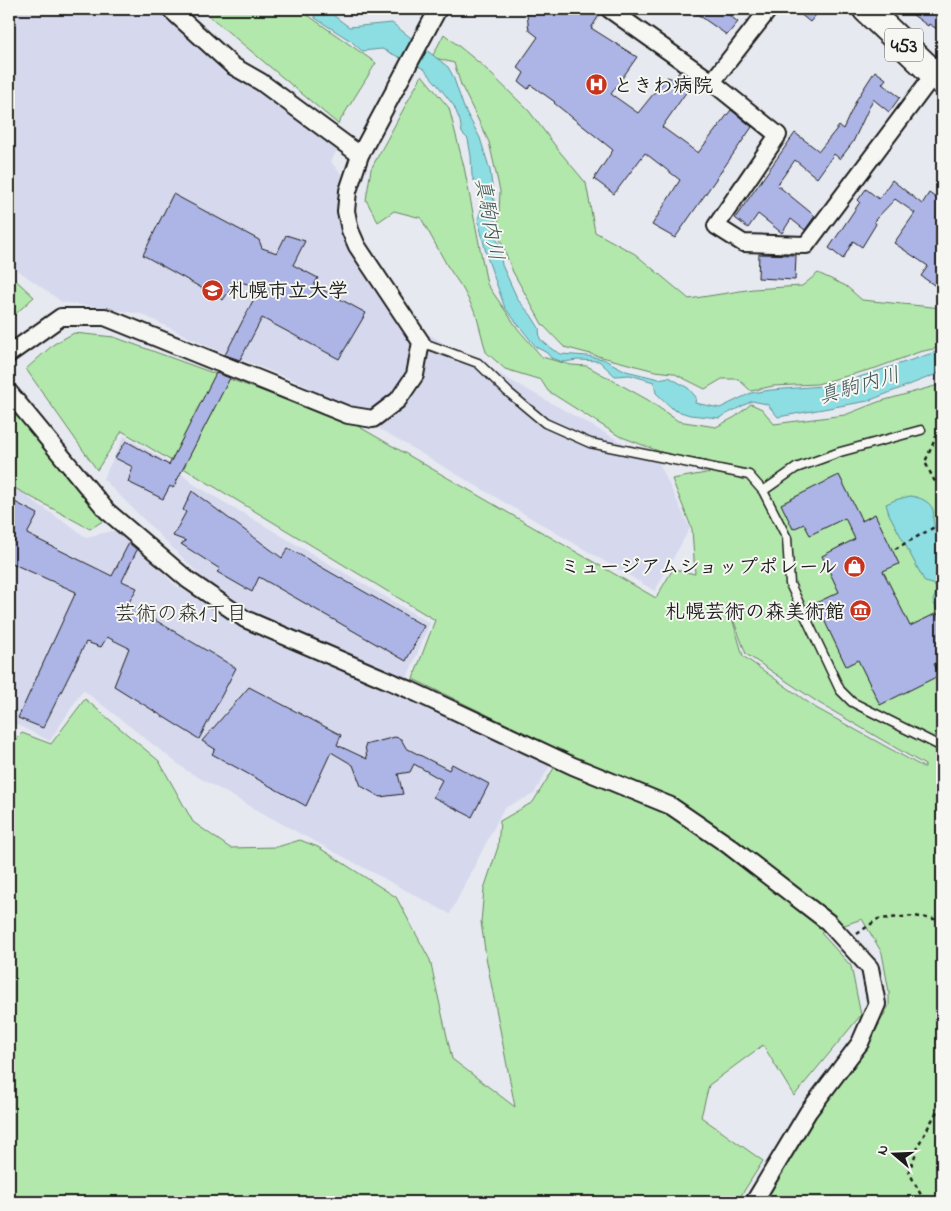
<svg xmlns="http://www.w3.org/2000/svg" width="951" height="1211" font-family="'Indie Flower','Klee One',sans-serif">
  <rect width="100%" height="100%" fill="#e7e9f0"/>
  <filter id="ink" filterUnits="userSpaceOnUse"><feTurbulence type="fractalNoise" baseFrequency=".02" numOctaves="2"/><feDisplacementMap in="SourceGraphic" scale="10" xChannelSelector="R" yChannelSelector="G"/><feConvolveMatrix kernelMatrix="1 2 1 2 8 2 1 2 1" color-interpolation-filters="sRGB"/></filter>
  <g filter="url(#ink)">
    <path fill="#d6d9ed" d="M9,9H163L319,134L337,150L331,162L342,175L336,211L370,278L399,318L659,463L690,528L655,591L303,384L207,346L141,314L62,302L9,264Z
      M124,436L163,459L195,485L430,623L405,683L273,626L221,596L103,479Z
      M9,484L86,537L121,529L175,585L265,638L552,762L534,794L504,808L450,914L284,825L187,771L83,690L50,741L9,721Z"/>
    <path fill="#b2e8ab" stroke="#678264" fill-rule="evenodd" d="M201,9H299L376,63L338,124Z
      M444,34L483,66L529,111L560,152L586,183L595,232L635,254L689,299L753,289L802,286L818,273L846,286L862,300L942,308V347L919,352L876,368L817,384L773,386L751,391L738,379H722L705,389L673,373L655,371L564,347L542,324L513,272L498,234L500,191L489,142L461,85L454,63L432,57Z
      M422,75L449,108L464,167L487,284L518,329L542,357L571,365L587,366L648,400L678,421L716,427L735,417L751,404L762,409L774,424L845,415L878,402L942,384V1202H762L827,1098L873,1036L889,1005V992L882,953L862,919L821,933L851,966L861,1015L794,1096L763,1045L709,1085L701,1117L763,1161L737,1202H9V746L22,733L51,744L85,699L159,761L193,822L230,848L277,847L300,840L318,847L396,897L430,960L452,1059L515,1107L486,957L481,922L484,889L498,847L500,821L533,802L564,752L413,679L435,620L122,431L97,470L26,369L54,344L74,333L114,337L356,425L656,598L673,569L695,574L692,529L672,479L706,473L709,474L708,461L669,455L619,436L548,391L541,380L505,369L486,352L476,314L463,289L448,267L421,218L394,211L378,222L366,200L371,169ZM732,618L733,619L746,654L819,703L925,765V767H923L816,708L743,656Z
      M9,274L34,297L9,320Z
      M9,406L106,519L90,529L9,485Z"/>
    <path fill="#8cdee3" stroke="#5f9093" d="M312,9H325L349,27L392,23L448,67L453,76L464,108L480,138L490,170L496,217L493,231L499,244L502,265L518,300L531,315L539,328L540,339L553,350L561,354L587,356L603,359L626,371L659,379L669,377L688,388L696,397L695,403L720,408L751,393L771,390L835,385L942,350V372L868,401L778,417L767,404L752,401L719,418L690,415L674,410L656,393L654,382L630,375L615,376L599,361L578,360L563,362L551,358L547,353L536,347L505,308L487,257L478,219L484,201L472,176L471,156L468,139L462,133L460,121L454,106L436,83L424,69L382,49L362,51L351,41L315,18Z
      M910,496C919,497 930,501 933,510C934,512 933,517 933,519C934,528 937,534 942,541V622L933,601L937,589L933,584L925,582L889,514L886,504L895,500Z"/>
    <path fill="#adb5e6" stroke="#1c1c1c" d="M532,9H599L600,14L591,28L637,57L611,94L638,113L667,77L674,79L680,71L694,81L662,127L698,153L731,110L752,127L675,238L652,225L680,180L645,153L614,194L594,179L613,150L554,103L555,102L531,85L528,89L519,82L524,73L517,67L538,37L529,30L527,15Z
      M690,9H721L738,22L727,35Z
      M794,9H821L810,22Z
      M905,9H942V32L929,24L928,26Z
      M875,71L886,79L882,84L900,97L889,112L873,99L853,142L840,159L834,154L817,178L795,160L777,185L815,216L805,230L791,219L782,233L758,214L748,228L735,218L795,133L819,151L839,126L843,129L857,99Z
      M892,180L922,204L929,193L942,202V279L937,287L921,276L928,266L894,243L915,213L895,199L874,221L876,224L862,247L853,241L843,259L829,248L860,202L858,200L866,189L879,199Z
      M173,194L259,240L262,248L277,253L286,235L305,241L293,265L318,278L314,285L366,313L339,359L262,318L240,360L225,355L260,287L236,281L223,300L143,255Z
      M759,254L796,255L795,280L758,278Z
      M216,373L230,378L173,488L170,486L163,499L128,482L133,467L115,458L126,441L169,465Z
      M839,475L862,521L875,514L899,564L883,571L910,626L937,613L942,623V660L934,664L940,675L880,705L858,660L846,666L816,603L839,592L822,556L855,539L845,518L810,535L804,524L793,529L781,504Z
      M192,491L282,558L288,548L424,626L406,661L259,577L252,592L217,572L220,569L181,544L186,541L173,536L186,512L183,510Z
      M9,499L38,514L27,534L112,576L129,543L137,550L122,581L137,588L128,604L236,668L199,739L114,686L129,648L107,637L101,647L86,642L43,728L18,718L76,592L9,562Z
      M249,687L341,735L337,745L367,759L365,745L395,737L401,739L406,748L449,770L452,764L489,784L472,817L433,797L442,780L414,764L410,772L398,774L403,794L380,797L361,786L353,765L331,752L306,806L212,754L215,749L202,741Z"/>
    <g fill="none" stroke-linecap="round" stroke-linejoin="round">
      <defs>
        <path id="service" d="M421,342L478,363L508,392L545,423L590,443L749,475L763,491L787,538L790,584L840,690L852,702L942,747
          M763,491L796,468L840,452L921,430"/>
        <path id="minor" d="M170,9L233,66L261,82L360,155
          M609,9L712,82L778,135L716,226L743,243L806,245L934,74
          M712,82L769,9
          M9,354L61,317H105L348,415L373,419L398,400L415,375L421,342L357,246L350,230L346,211L348,191L360,155L438,9
          M9,392L107,511L188,580L245,619L408,689L573,766L671,806L728,845L828,922L870,968L877,1004L860,1043L808,1112L754,1202"/>
        <path id="trunk" d="M866,9L934,74L942,81"/>
      </defs>
      <use href="#service" stroke="#1c1c1c" stroke-width="11"/>
      <use href="#minor" stroke="#1c1c1c" stroke-width="20"/>
      <use href="#trunk" stroke="#1c1c1c" stroke-width="30"/>
      <path stroke="#1c1c1c" stroke-width="2.5" stroke-dasharray="4 4" stroke-linecap="butt" d="M937,197L942,189
        M942,430H939L925,462L934,480L942,489
        M895,549L942,523
        M857,934L878,919L914,916L940,920L942,922
        M923,1202L922,1197L909,1172L920,1142L942,1102"/>
      <use href="#service" stroke="#f6f6f2" stroke-width="8"/>
      <use href="#minor" stroke="#f6f6f2" stroke-width="16"/>
      <use href="#trunk" stroke="#f6f6f2" stroke-width="26"/>
    </g>
  </g>
  <defs>
    <symbol id="hospital-disc" viewBox="-11 -11 22 22"><circle r="9.5" fill="#c8321e" stroke="#f6f6f2"/><path d="M-5-5h3v3.5h4V-5h3V5h-3V1.5h-4V5h-3Z" fill="#fff"/></symbol>
    <symbol id="university-disc" viewBox="-11 -11 22 22"><circle r="9.5" fill="#c8321e" stroke="#f6f6f2"/><path d="M0-5L7-2L0 1L-7-2ZM-4 1L0 2.5L4 1V4Q0 6-4 4Z" fill="#fff"/></symbol>
    <symbol id="shop-disc" viewBox="-11 -11 22 22"><circle r="9.5" fill="#c8321e" stroke="#f6f6f2"/><path d="M-5-2.5h2.3a2.7 3.5 0 0 1 5.4 0H5L5.5 6h-11ZM-1.5-2.5h3a1.5 2.3 0 0 0-3 0Z" fill="#fff"/></symbol>
    <symbol id="museum-disc" viewBox="-11 -11 22 22"><circle r="9.5" fill="#c8321e" stroke="#f6f6f2"/><path d="M0-6L6-3V-2H-6V-3ZM-5-1h2V3h-2ZM-1-1h2V3h-2ZM3-1h2V3H3ZM-6 4H6V6H-6Z" fill="#fff"/></symbol>
  </defs>
  <g fill-rule="evenodd">
    <use href="#hospital-disc" x="584" y="72" width="25" height="25"/>
    <use href="#university-disc" x="200" y="278" width="25" height="25"/>
    <use href="#shop-disc" x="842" y="554" width="25" height="25"/>
    <use href="#museum-disc" x="848" y="598" width="25" height="25"/>
  </g>
  <g text-anchor="middle" stroke-width="4" stroke-linejoin="round" paint-order="stroke">
    <rect fill="#f6f6f2" stroke="#5d5d5c" stroke-width="1" x="885" y="28.5" width="38" height="33" rx="4"/>
    <g font-size="19" font-weight="bold" fill="#1c1c1c">
      <text x="904" y="52">453</text>
    </g>
    <g font-size="20" font-weight="bold" fill="#1c1c1c" stroke="#f6f6f2" text-anchor="start">
      <text x="613" y="92">ときわ病院</text>
      <text x="228" y="297">札幌市立大学</text>
      <text x="838" y="573" text-anchor="end">ミュージアムショップポレール</text>
      <text x="845" y="618" text-anchor="end">札幌芸術の森美術館</text>
    </g>
    <g font-size="21" font-style="italic" fill="#3e5658" stroke="#f6f6f2">
      <text transform="translate(490 219) rotate(80)" y="7">真駒内川</text>
      <text transform="translate(859 385) rotate(-16)" y="7">真駒内川</text>
    </g>
    <g font-size="21" fill="#1c1c1c" stroke="#f6f6f2">
      <text x="181" y="620">芸術の森1丁目</text>
    </g>
  </g>
  <rect width="951" height="1211" fill="none" stroke="#f6f6f2" stroke-width="30"/>
  <rect x="15" y="15" width="921" height="1181" fill="none" stroke="#1c1c1c" stroke-width="2" filter="url(#ink)"/>
  <g transform="translate(894 1154) rotate(289)" stroke="#f6f6f2" stroke-width="4" paint-order="stroke">
  <path d="M0-4L9 19L0 12L-9 19Z" fill="#1c1c1c"/>
  <text y="-8" font-size="14" font-weight="bold" text-anchor="middle" fill="#1c1c1c">N</text>
  </g>
</svg>
